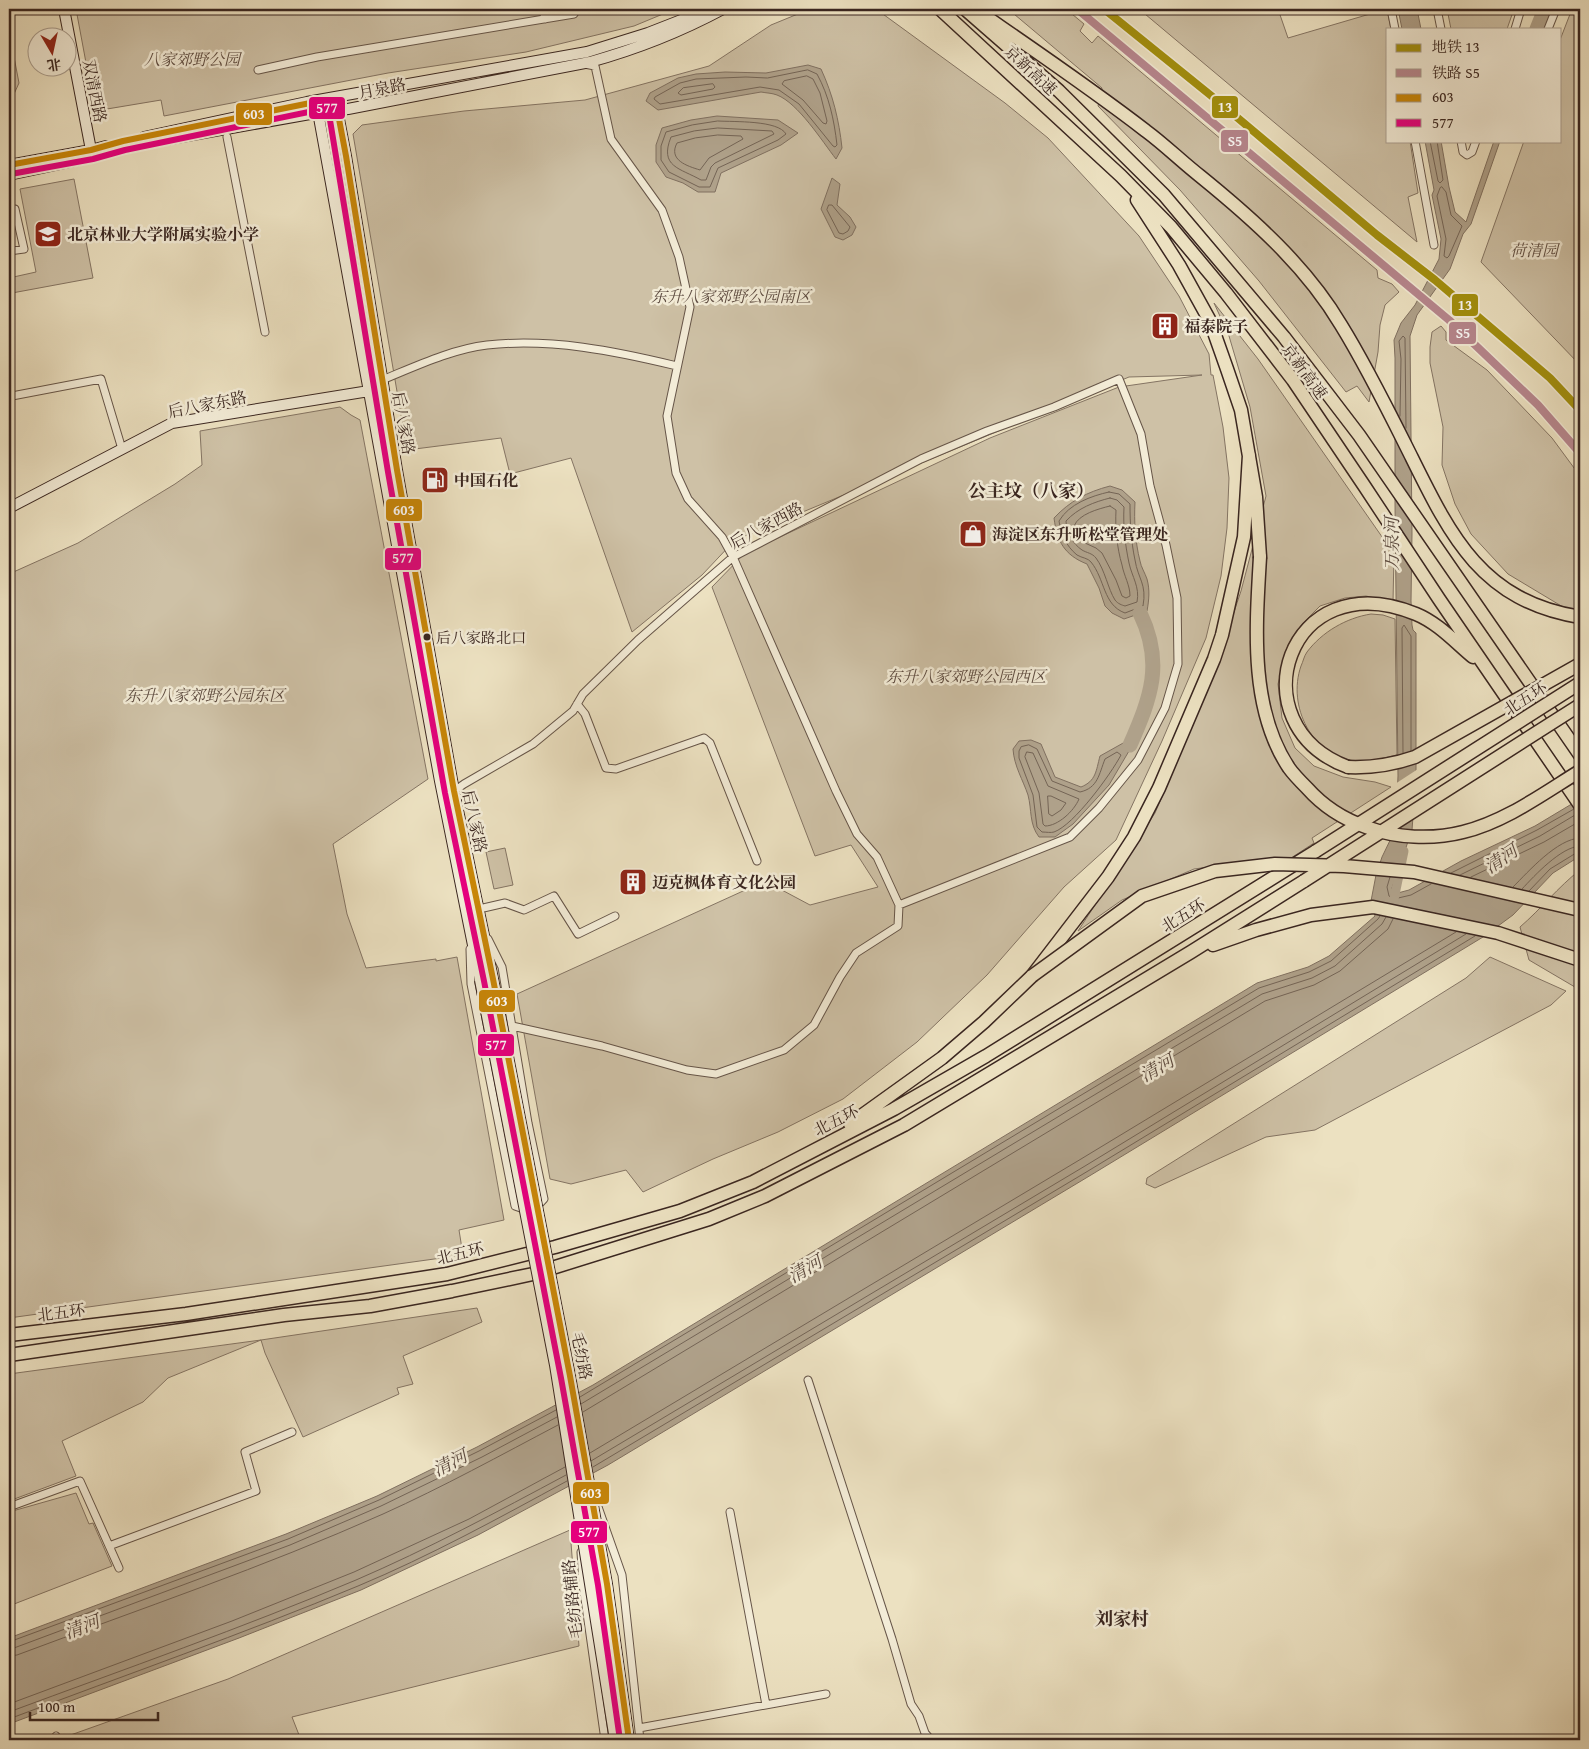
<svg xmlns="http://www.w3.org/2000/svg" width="1589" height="1749" font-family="'Gentium Book Plus','Noto Serif SC',serif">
  <rect width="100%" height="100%" fill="#ece1c1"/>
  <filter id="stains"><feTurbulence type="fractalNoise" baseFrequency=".004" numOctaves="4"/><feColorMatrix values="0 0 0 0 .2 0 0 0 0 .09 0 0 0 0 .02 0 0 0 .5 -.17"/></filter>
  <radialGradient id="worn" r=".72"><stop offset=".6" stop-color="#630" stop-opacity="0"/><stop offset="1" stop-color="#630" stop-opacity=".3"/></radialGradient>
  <path fill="#cec1a6" stroke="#847463" d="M76,9H675L634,26L526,52L388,73L164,116L161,100L95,111Z
    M810,9H876L1005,103L1048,138L1139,236L1179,296L1209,354L1211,375H1213L1223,427L1229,478L1227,528L1221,576L1206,638L1162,741L1116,840L1064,887L987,975L917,1042L843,1099L778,1132L713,1159L643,1192L626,1170L571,1184L550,1179L517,994L765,881L810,905L878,887L851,845L815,856L712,587L744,554L990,438L1119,387L1202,375L1129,377L735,540L702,575L632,632L571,458L510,474L501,438L407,450L353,134L362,125L464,111L585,100L709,66L771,25Z
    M1008,9H1066L1084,24L1080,31L1092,43L1098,36L1377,270L1378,278L1392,284L1399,292L1385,305L1380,325L1378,352L1369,402L1357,386L1346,392L1259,281L1180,190L1098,106L1102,88Z
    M1139,9H1278L1288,38L1387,9L1391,29H1388V141H1410L1418,193L1408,197L1417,242Z
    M1447,9H1514L1507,29H1451Z
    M1572,9H1580V365L1481,262L1524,141H1560V40Z
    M9,31L19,83L14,94L9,96Z
    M74,179L93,278L12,293L9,278L36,272L20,189Z
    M1214,303L1258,359L1394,554L1393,602L1366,596L1345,598L1320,606L1302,624L1288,645L1278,684L1282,718L1295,748L1314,766L1343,777L1375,782L1391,787L1312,838L1314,843L1291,858L1252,861L1194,869L1122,900L1078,931L1155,813L1209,687L1241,591L1266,496L1250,407L1229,336Z
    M1441,326L1446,332V340L1487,370L1552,438L1580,476V610H1568L1508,574L1471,534L1455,504L1442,465L1443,427L1430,363V347L1432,332Z
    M340,407L351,415L360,420L428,779L333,844L347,914L366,968L436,959V961L457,957L504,1220L459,1230L463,1255L9,1318V574L78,543L175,484L202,465L200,431Z
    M1371,614L1383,615L1395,619L1397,755C1384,758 1370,762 1356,761C1312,757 1287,706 1301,666C1303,662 1304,656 1307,652C1322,632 1346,618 1371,614Z
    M505,848L513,885L494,889L486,852Z
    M1580,870V990L1529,960L1520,927C1541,909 1558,887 1580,870Z
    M1490,957L1566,991L1551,1005L1315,1130L1266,1137L1155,1188L1146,1184L1147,1178L1466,978Z
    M477,1308L482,1322L403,1356L413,1384L397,1388L399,1394L303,1437L265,1353L261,1340L168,1378L143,1402L62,1441L76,1476L9,1501V1374L261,1340Z
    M76,1493L89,1524L93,1523L112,1566L9,1606V1512Z
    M570,1530L579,1646L292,1717L301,1740H67L65,1737L228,1679Z"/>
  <path fill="#afa18a" stroke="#807060" d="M1398,9H1417L1421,29H1402Z
    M808,65L821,69C833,95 839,120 842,148L836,159C822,141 798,103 777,95C772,93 766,93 761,92L658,110L646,101L650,93L678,78L696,74L725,72L766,73Z
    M717,116L778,120L798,133L781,145L721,173L715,192H698L683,183L666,177L656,162V145L662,128L691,120Z
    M1425,141H1441L1449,187L1455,212L1466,222L1494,141H1500L1471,224L1463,234L1450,269L1417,315L1410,336L1412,534L1411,601L1412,625L1413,630L1416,633V777L1412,830L1392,888L1394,894L1409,890L1461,861L1535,826L1580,799V856L1553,873L1513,915L1483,937L1091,1175L608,1465L478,1535L361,1590L239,1638L9,1724V1638L286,1534L377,1496L477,1447L593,1385L1257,983L1308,967L1329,956L1375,916L1371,901L1376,875L1382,857L1396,828L1398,776L1395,503V358L1394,340L1401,323L1415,305L1439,259L1441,239L1432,195L1434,190Z
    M832,178L840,184L837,205L850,217L856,227L852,235L843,240L835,237L821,209Z
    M1110,486L1122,490L1135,502C1134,521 1135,541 1140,561C1141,567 1145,573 1147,579C1150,590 1149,600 1147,611L1124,619L1112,613L1105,606L1099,588L1087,564C1064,555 1057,541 1054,518C1070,501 1087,492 1110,486Z
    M1031,740L1041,744L1055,777L1081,787C1096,781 1096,771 1100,756L1125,742L1130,745L1129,751L1109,785L1073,824L1055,837H1039C1029,824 1032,810 1028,795C1023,780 1014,766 1013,749L1019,741Z"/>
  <path fill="#ece1c1" d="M1418,769L1416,808L1394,821L1395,784Z"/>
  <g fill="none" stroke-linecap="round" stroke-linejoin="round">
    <path stroke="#746455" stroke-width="1" d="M808,70L817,74C829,96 834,119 837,145L835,147L833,146L799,104L779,90L760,87L660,104L654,99L655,97L680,83L696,79L746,77L767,78Z
      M807,76L813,79L820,93L827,121L826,124L823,123L803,100L782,84L784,81Z
      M713,84L715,87L713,89L681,95L678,93L683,88Z
      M718,121C734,122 778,120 786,134L778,140L718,168L710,187H699L669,172L661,160V146L666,132L692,125Z
      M718,128L772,131L774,134L715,163L711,167L706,180H701C680,168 659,167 671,137L694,131Z
      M718,135L741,136L743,139L709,158L700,170C687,166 668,160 677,143L695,138Z
      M1430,141L1438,181L1440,183L1443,180L1437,141
      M1442,187L1446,192L1451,215L1462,226L1449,256L1447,258L1444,256L1446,239L1437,196L1440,188Z
      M829,205H832L850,227L848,231L843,234L839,233L827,210Z
      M1400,416L1401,359L1399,341L1403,336L1405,338L1406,428
      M1109,492L1119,494L1130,504C1130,523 1131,541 1135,560C1138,579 1147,584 1143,606L1125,613C1103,605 1105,579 1091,562C1088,558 1082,558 1077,555C1066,546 1061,534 1059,521C1069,504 1091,496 1109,492Z
      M1110,498L1117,500L1124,507C1123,526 1125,544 1129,563C1132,577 1140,587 1137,602L1125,606C1122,605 1118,604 1115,600C1108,589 1105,570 1096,558C1092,553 1087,553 1082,550C1073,544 1066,532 1066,521C1078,508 1094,502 1110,498Z
      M1110,506L1116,510C1115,528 1117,548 1122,565C1124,576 1130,585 1130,596L1126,598L1122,596L1116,580L1102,553L1096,548L1085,543L1077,534L1074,526C1079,514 1098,509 1110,506Z
      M1029,745L1037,749L1052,781L1080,792C1098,788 1099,774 1105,759L1117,752L1121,755C1111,774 1074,825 1054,832C1051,833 1046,832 1042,832L1037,827L1033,795L1019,758V751L1021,747Z
      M1027,752L1033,753L1048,786L1079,799C1074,811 1058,826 1045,826L1043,824L1039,793L1025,757Z
      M1403,753L1402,628L1404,625L1411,636V751
      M1048,796H1051L1066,803L1061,810L1052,816L1049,814Z
      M1451,873L1537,830L1574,809
      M1460,875L1540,836L1580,812
      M1390,877L1387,887L1389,896L1394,899L1411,895L1431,884
      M1471,877L1544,842L1580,821
      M1513,887C1529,871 1557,839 1580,838
      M1522,889C1535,875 1561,847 1580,846
      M1529,891L1550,869L1576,853L1580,852
      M580,1397L1259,988L1309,972L1331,961L1378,919L1380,916
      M581,1404L1262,994L1312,978L1335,966L1382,924L1386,917
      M583,1412L1265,1001L1314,985L1340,971L1388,929L1393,919
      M590,1453L1081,1159L1456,932
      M591,1461L1085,1166L1466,934
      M593,1467L1088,1171L1475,936
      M9,1642L288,1539L379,1500L479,1451L556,1410
      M9,1648H14L290,1545L381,1506L482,1457L557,1417
      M9,1656L17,1655C140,1609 264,1567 383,1514C443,1487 501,1455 558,1425
      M9,1704L232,1621L354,1572L469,1519L565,1467
      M9,1712C125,1669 242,1628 356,1580C428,1549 497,1512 566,1475
      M9,1719C125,1675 243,1634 358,1586C430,1556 499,1518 567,1481"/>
    <path stroke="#afa18a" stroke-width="9" d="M1393,904L1404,851"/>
    <path stroke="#afa18a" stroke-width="15" d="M1537,29L1545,9
      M1130,745C1151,697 1164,663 1140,613"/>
    <defs>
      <path id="street" d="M543,9L545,19
        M1391,9L1395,29
        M1437,9L1441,29
        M1515,29L1521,9
        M1548,29L1556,9
        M258,70L317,57L574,14L576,9
        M227,137L265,332
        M1415,141L1434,245
        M1461,141L1463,152L1467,155L1472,152L1476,141
        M9,210L15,209L24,249L9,251
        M382,380C414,367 452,349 487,345C551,338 615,351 677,366
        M12,396L101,379L122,449
        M577,704L585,714L606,768L616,769L704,738L710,743L757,861
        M454,791L464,784L533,744L573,711L583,694L638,640L733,557L921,459L987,431L1054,407L1119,379L1141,434L1150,486L1166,545L1177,598L1178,664L1165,708L1138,760L1099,808L1070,837L899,905
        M479,909L505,903L524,910L554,896L578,934L615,916
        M470,949L471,984L515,1206L532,1212L544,1199L528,1123L502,967L488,939
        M512,1026L602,1046L687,1070L716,1074L784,1050L814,1025L840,977L856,953L898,926L899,905L877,857L857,834L836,791L733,557L722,537L688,499L676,473L667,416L690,307L679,257L662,210L611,139L595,66L584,64
        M561,1366L583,1499V1516
        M808,1380L892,1639L911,1704L919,1716L925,1733L931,1740
        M597,1504L622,1575L640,1740
        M9,1507L80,1481L119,1568
        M730,1512L766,1705
        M109,1546L256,1491L245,1452L292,1432
        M581,1552L583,1585L605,1740
        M639,1728L826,1694
        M56,1736L59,1740"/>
      <path id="secondary" d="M64,9L91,150
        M335,98L346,156L397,470L454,791L493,979
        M316,101L440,781L480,980
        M144,137L307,102L587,52L648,33L689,17L703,9
        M9,165L91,150L106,146
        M9,175L93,157L126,147L310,114L348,109L590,62C637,49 680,32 723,9
        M9,508L172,423L369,391"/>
      <path id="highway" d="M940,9L1121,176L1171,227L1226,293L1293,380L1365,487L1439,599L1580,805
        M965,9L1059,91L1164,195L1284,337L1359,435L1580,755
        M982,14C1037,52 1093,90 1146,131C1165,145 1182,162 1200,176C1253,219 1306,266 1341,325C1367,367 1389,412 1411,456C1451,537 1482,601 1580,617
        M1137,200L1179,265L1210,321L1227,369L1241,410L1256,497L1260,557
        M1348,767C1235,725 1287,561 1416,614C1438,623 1455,642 1473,657
        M1213,945L1256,930L1311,915L1373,907L1498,933L1580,960
        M850,1124L942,1058L984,1022L1032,976L1108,877L1134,837L1159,788L1214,659L1222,635L1244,537L1249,455
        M9,1335L186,1314L447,1274L555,1247L680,1211L753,1182L894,1109L986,1056L1316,851
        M9,1355L284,1315L370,1306L452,1291L533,1274L709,1219L765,1196L904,1125L1191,952L1304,881"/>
    </defs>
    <use href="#street" stroke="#665548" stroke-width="9"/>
    <use href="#secondary" stroke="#3a2620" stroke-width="12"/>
    <use href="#highway" stroke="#3a2620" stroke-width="15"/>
    <use href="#street" stroke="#f3ecd7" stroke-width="7"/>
    <use href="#secondary" stroke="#f3ecd7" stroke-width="10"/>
    <use href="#highway" stroke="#ece1c1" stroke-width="12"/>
    <defs>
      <path id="secondary-bridge" d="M493,979L570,1376L607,1584L629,1740
        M480,980L555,1365L615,1740"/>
      <path id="highway-bridge" d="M1260,557C1256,626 1249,708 1289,768C1294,775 1301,782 1307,788C1323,806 1343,819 1366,827C1396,838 1432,840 1463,832C1505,822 1544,793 1580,771
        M1348,767C1372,768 1392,765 1415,757L1580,664
        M1316,851L1580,683
        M1304,881L1580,705
        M1032,976L1142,896L1215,871L1275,864L1344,866L1414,872L1580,910"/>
    </defs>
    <use href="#secondary-bridge" stroke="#3a2620" stroke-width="12" stroke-linecap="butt"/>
    <use href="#highway-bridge" stroke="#3a2620" stroke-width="15" stroke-linecap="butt"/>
    <use href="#secondary-bridge" stroke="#f3ecd7" stroke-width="10"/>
    <use href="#highway-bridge" stroke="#ece1c1" stroke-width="12"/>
    <defs>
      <path id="bus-1" d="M9,165L91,150L123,141L335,98L346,156L397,470L454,791L493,979L570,1376L607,1584L629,1740"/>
      <path id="bus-2" d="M11,174L93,159L125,150L328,108L388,472L445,793L484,981L561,1378L598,1585L620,1740"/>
    </defs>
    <use href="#bus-1" stroke="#f3ecd7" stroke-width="10"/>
    <use href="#bus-2" stroke="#f3ecd7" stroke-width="10"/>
    <use href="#bus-1" stroke="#c88608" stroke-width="6"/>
    <use href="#bus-2" stroke="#e5007d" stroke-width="6"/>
    <defs>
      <path id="rail-1" d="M1077,9L1449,320L1538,405L1580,453"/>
    </defs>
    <use href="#rail-1" stroke="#f3ecd7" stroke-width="11"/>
    <use href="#rail-1" stroke="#b7878f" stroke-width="8"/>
    <defs>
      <path id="metro-1" d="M1104,9L1214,98L1377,235L1435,280L1550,378L1580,410"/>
    </defs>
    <use href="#metro-1" stroke="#f3ecd7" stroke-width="11"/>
    <use href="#metro-1" stroke="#a3900e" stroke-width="8"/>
  </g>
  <defs>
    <symbol id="school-square" viewBox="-11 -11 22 22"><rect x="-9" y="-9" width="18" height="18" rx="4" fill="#8f2418" stroke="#f3ecd7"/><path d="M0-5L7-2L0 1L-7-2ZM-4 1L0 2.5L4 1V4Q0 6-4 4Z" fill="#fff"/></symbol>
    <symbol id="building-square" viewBox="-11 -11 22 22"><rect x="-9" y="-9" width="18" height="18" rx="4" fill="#8f2418" stroke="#f3ecd7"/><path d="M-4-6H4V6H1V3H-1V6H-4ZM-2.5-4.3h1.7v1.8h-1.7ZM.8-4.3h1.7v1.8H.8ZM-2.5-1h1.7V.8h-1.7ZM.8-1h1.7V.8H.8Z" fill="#fff"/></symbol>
    <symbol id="fuel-square" viewBox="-11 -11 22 22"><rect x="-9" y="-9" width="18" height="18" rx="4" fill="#8f2418" stroke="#f3ecd7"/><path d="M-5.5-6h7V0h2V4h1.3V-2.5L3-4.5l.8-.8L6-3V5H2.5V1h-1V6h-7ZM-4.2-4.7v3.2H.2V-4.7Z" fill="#fff"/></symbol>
    <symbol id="shop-square" viewBox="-11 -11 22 22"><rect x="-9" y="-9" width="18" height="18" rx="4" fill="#8f2418" stroke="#f3ecd7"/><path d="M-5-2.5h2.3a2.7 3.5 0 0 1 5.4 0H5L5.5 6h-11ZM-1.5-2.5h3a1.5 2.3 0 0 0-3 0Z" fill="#fff"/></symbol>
  </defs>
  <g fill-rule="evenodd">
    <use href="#school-square" x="32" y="218" width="32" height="32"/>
    <use href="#building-square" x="1149" y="310" width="32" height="32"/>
    <use href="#fuel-square" x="419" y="464" width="32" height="32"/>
    <use href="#shop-square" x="957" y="518" width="32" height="32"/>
    <use href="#building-square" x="617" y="866" width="32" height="32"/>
  </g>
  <circle fill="#3a2620" stroke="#f3ecd7" stroke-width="2" cx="427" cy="637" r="4.5"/>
  <g text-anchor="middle" stroke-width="5" stroke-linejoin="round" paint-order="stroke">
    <g font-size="15" fill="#3a2620" stroke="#f3ecd7" text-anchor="start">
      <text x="436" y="643">后八家路北口</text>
    </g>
    <g font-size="16" font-style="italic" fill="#5f4d42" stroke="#f3ecd7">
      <text x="192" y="65">八家郊野公园</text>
      <text x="1534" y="256">荷清园</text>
      <text x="731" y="302">东升八家郊野公园南区</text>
      <text x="966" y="682">东升八家郊野公园西区</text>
      <text x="205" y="701">东升八家郊野公园东区</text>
    </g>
    <g font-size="16" fill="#3a2620" stroke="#f3ecd7">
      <text transform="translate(1031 70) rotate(43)" y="6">京新高速</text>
      <text transform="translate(382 88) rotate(-11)" y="6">月泉路</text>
      <text transform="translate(95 91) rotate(79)" y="6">双清西路</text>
      <text transform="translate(1305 371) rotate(54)" y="6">京新高速</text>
      <text transform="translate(207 404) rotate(-11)" y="6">后八家东路</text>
      <text transform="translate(404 423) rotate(80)" y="6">后八家路</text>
      <text transform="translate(766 525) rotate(-28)" y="6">后八家西路</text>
      <text transform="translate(1525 698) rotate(-33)" y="6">北五环</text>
      <text transform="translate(475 821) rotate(78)" y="6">后八家路</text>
      <text transform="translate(1183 915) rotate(-32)" y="6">北五环</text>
      <text transform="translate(836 1120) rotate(-27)" y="6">北五环</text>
      <text transform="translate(460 1253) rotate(-13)" y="6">北五环</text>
      <text transform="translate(61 1312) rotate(-7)" y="6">北五环</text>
      <text transform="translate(582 1356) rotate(79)" y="6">毛纺路</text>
      <text transform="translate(572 1599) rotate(-96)" y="6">毛纺路辅路</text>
    </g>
    <g font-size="16" font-weight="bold" fill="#3a2620" stroke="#f3ecd7" text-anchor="start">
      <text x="67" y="240">北京林业大学附属实验小学</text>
      <text x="1184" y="332">福泰院子</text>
      <text x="454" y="486">中国石化</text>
      <text x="992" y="540">海淀区东升听松堂管理处</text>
      <text x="652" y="888">迈克枫体育文化公园</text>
    </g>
    <g font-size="18" font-weight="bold" fill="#3a2620" stroke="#f3ecd7">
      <text x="1031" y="497">公主坟（八家）</text>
      <text x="1122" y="1625">刘家村</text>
    </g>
    <g font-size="18" font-style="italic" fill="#5d4b40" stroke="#f3ecd7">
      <text transform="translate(1392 544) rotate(-90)" y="6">万泉河</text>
      <text transform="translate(1501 859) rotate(-34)" y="6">清河</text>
      <text transform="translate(1157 1068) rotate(-30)" y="6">清河</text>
      <text transform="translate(805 1269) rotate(-30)" y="6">清河</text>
      <text transform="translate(450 1463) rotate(-27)" y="6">清河</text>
      <text transform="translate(82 1627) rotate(-21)" y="6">清河</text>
    </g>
  </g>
  <g stroke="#f3ecd7" stroke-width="2">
    <rect x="1211" y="95" width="28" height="24" rx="5" fill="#a3900e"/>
    <rect x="308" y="96" width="38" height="24" rx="5" fill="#e5007d"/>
    <rect x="235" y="102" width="38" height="24" rx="5" fill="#c88608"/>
    <rect x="1220" y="129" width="29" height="24" rx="5" fill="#b7878f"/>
    <rect x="1451" y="293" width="28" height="24" rx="5" fill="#a3900e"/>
    <rect x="1448" y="321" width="29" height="24" rx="5" fill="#b7878f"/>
    <rect x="385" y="498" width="38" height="24" rx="5" fill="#c88608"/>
    <rect x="384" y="547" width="38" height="24" rx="5" fill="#e5007d"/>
    <rect x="478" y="989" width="38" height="24" rx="5" fill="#c88608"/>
    <rect x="477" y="1033" width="38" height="24" rx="5" fill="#e5007d"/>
    <rect x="572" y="1481" width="38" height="24" rx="5" fill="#c88608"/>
    <rect x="570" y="1520" width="38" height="24" rx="5" fill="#e5007d"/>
  </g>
  <g font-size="14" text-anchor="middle" font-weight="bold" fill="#fff">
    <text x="1225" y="112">13</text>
    <text x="327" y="113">577</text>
    <text x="254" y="119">603</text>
    <text x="1235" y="146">S5</text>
    <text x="1465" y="310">13</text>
    <text x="1463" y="338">S5</text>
    <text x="404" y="515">603</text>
    <text x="403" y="563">577</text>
    <text x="497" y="1006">603</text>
    <text x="496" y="1050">577</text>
    <text x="591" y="1498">603</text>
    <text x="589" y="1537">577</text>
  </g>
  <rect width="1589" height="1749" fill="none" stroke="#ece1c1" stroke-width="30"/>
  <rect x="10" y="10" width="1569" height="1729" fill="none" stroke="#3a2620" stroke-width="2.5"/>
  <rect x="15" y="15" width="1559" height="1719" fill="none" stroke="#3a2620"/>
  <rect x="1386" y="28" width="175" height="115" fill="#f3ecd7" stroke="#a99d8e"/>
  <rect x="1396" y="44" width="25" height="8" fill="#a3900e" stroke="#a99d8e"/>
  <text x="1432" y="52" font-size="15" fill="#3a2620">地铁 13</text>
  <rect x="1396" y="69" width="25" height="8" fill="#b7878f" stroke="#a99d8e"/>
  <text x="1432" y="78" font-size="15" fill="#3a2620">铁路 S5</text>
  <rect x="1396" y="94" width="25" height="8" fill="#c88608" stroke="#a99d8e"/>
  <text x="1432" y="102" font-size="15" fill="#3a2620">603</text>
  <rect x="1396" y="119" width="25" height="8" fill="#e5007d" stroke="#a99d8e"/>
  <text x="1432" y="128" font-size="15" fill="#3a2620">577</text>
  <g transform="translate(52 52) rotate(171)"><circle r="24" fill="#f3ecd7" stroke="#a99d8e"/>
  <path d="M0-4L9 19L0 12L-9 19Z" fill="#8f2418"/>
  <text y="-8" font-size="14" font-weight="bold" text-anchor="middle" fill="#3a2620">北</text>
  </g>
  <path d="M30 1712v8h128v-8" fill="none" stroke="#3a2620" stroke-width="2.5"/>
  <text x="38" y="1712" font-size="15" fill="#3a2620" stroke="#f3ecd7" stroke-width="4" paint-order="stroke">100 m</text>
  <rect width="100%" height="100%" filter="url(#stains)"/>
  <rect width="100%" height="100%" fill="url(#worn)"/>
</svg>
